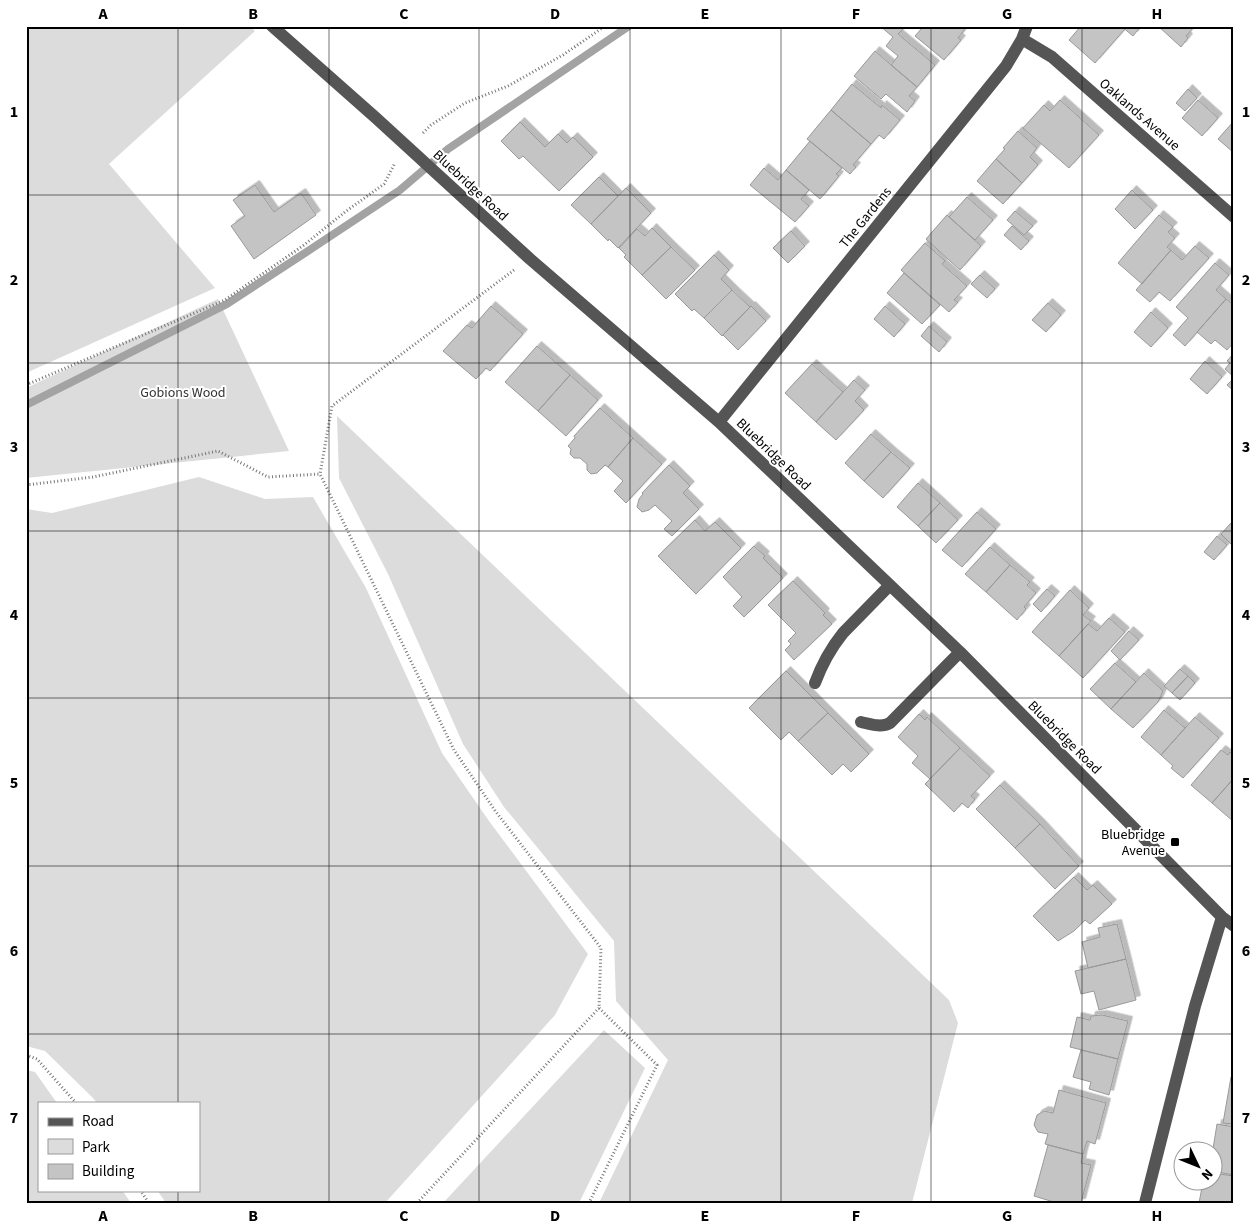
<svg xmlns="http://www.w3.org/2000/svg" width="1260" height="1229" font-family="'Source Sans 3',sans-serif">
  <defs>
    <filter id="shadow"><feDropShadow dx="4.5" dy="-4.5" stdDeviation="0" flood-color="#0004"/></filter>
  </defs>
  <rect width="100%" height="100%" fill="#fff"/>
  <path fill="#dcdcdc" d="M26,26H249L255,31L109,164L215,288L26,373Z
    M218,299L289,451L26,478V388Z
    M337,416L949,1000L958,1023L912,1203H599L668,1060L616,1001L614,941L504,807L463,744L388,574L339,478Z
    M199,477L265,499L313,497L366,588L442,753L489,821L588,954L555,1015L385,1203H166L157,1190H199V1103H97L93,1098L45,1051L26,1046V509L52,513Z
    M604,1030L645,1068L579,1203H443Z
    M26,1070L35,1072L57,1103H39V1190H122L131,1203H26Z"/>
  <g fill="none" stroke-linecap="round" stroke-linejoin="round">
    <path stroke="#a3a3a3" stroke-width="8" d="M26,405L227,304L311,249L400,190L448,149L629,26"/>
  </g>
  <path fill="#c4c4c4" stroke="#999" filter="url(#shadow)" d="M880,26H904L905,27L898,34L935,65L917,87L891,65L898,56L886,46L893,37Z
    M920,26H961L965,29L958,38L961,40L944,60L915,36L922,28Z
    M1081,26H1121L1125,29L1095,63L1069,40Z
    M1121,26H1141L1133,36Z
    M1158,26H1195L1186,36L1188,38L1181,47Z
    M875,51L917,87L909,96L915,101L907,112L886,94L881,99L854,76Z
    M852,84L881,108L882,105L900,120L884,139L879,135L871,144L831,110Z
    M1188,89L1197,98L1185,111L1176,103Z
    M1060,100L1099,135L1069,168L1023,128L1044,105L1050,111Z
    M1198,100L1218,118L1202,136L1182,118Z
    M831,110L871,144L853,165L856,167L850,174L807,139Z
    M1234,121V153L1218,139Z
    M520,122L545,147L558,134L567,143L573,137L593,157L559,191L523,156L519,159L501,141Z
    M1018,131L1037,148L1030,157L1038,165L1022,183L996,159L1005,149L1003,148Z
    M810,141L842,168L836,174L839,176L820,199L786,170Z
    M996,159L1022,183L1003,204L977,181Z
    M764,168L778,180L786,170L809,190L801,199L809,206L795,222L750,185Z
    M599,177L618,196L591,224L571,205Z
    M255,185L274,212L301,193L316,215L254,259L231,226L245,216L233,200Z
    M626,188L651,213L618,248L609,239L608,241L591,224Z
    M1132,190L1153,210L1135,229L1115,209Z
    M967,197L993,220L975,240L949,217Z
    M1015,211L1033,226L1024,235L1007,220Z
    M947,215L981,246L960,270L926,239Z
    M1159,215L1173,227L1168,232L1175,238L1167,247L1171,250L1142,284L1118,263Z
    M1012,226L1029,241L1021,250L1004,235Z
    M652,228L671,247L642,275L624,257L626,255L619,248L637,229L645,236Z
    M791,231L805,246L788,263L773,248Z
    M925,243L945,261L942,264L967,286L954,300L958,302L949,312L901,270Z
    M1195,246L1209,258L1170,301L1159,292L1150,302L1136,290L1171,250L1182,260Z
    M671,247L695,270L666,299L642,275Z
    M714,255L729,270L721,279L732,290L704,318L694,309L692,311L675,294Z
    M1215,263L1229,275L1216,290L1226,299L1185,346L1173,335L1188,318L1176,307Z
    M904,273L940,305L922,324L887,293Z
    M980,275L995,289L987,298L971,284Z
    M732,290L750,307L722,336L704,318Z
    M1226,299L1234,305V342L1227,350L1215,340L1211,344L1197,332Z
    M1048,303L1061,315L1046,332L1032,320Z
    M491,306L523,334L490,371L486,368L476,379L443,351L467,325L472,328Z
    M751,306L766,321L738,350L723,335Z
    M885,306L905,324L894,337L874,319Z
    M1151,312L1168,328L1151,347L1134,332Z
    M929,326L947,342L939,352L921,336Z
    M537,346L570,375L538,411L505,382Z
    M1234,353V377L1225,369L1230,363L1227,361Z
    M1205,361L1222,377L1207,394L1190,379Z
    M812,364L843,392L816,422L785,393Z
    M570,375L598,400L566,436L538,411Z
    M1234,378V391L1227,385Z
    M854,380L865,390L855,401L864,410L836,440L816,422Z
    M600,408L633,438L608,467L605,465L597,473L591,474L587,470V464L580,458H574L570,454L571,449L568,446L575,438L574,436Z
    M871,434L891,452L864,481L845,463Z
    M633,438L662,464L626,503L614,491L623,481L608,467Z
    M891,452L910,468L883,498L864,481Z
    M669,465L690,486L683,493L699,509L672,536L664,529L672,521L655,505L649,510L642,512L637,507L639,499L643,494L642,493Z
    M918,483L940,503L918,526L897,507Z
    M940,503L958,520L936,543L918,526Z
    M977,512L996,529L962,567L942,550Z
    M695,520L705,531L715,522L741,548L696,594L658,556Z
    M1231,523L1234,525V547L1221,534Z
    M1217,536L1227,545L1214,560L1204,552Z
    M754,546L765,556L763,558L783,578L744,617L733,606L742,597L723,577Z
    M990,547L1010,565L986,592L965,574Z
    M1010,565L1030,582L1027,585L1036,593L1024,607L1026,609L1017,620L986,592Z
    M793,581L825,613L823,615L832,624L794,660L785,650L791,644L788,641L796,633L768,605Z
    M1047,589L1055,596L1041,612L1033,604Z
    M1070,590L1089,608L1083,615L1091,621L1059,656L1032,632Z
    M1109,618L1125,632L1083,678L1059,656L1088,624L1097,631Z
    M1129,631L1139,640L1120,660L1111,651Z
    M1115,663L1136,682L1111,709L1090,689Z
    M1180,669L1188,676L1172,693L1164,686Z
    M786,671L828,713L798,741L789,732L781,740L749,708Z
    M1144,673L1163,691L1158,702L1133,728L1111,709Z
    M1188,676L1195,683L1180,700L1172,693Z
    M1164,710L1185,728L1161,755L1141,737Z
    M828,713L869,754L851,772L843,764L832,775L798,741Z
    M919,714L925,720L927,717L960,748L930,779L912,763L918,756L898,737Z
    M1195,717L1219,738L1183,778L1171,768L1173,766L1161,755Z
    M960,748L990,776L971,796L975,799L968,808L962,803L954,812L925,784Z
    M1221,750L1228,755L1230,752L1234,755V778L1212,803L1191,785Z
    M1234,778V822L1212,803Z
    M1000,785L1040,824L1015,848L976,809Z
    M1040,824L1079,866L1055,889L1015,848Z
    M1074,877L1087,890L1093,885L1112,904L1090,924L1085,920L1074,931L1058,941L1033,916Z
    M1117,924L1126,959L1088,968L1082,942L1100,937L1098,928Z
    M1126,959L1136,1000L1099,1010L1094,991L1081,994L1075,971Z
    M1102,1015L1128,1021L1118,1059L1070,1047L1077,1017L1090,1020L1091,1016Z
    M1081,1050L1118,1059L1109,1095L1089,1089L1091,1082L1073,1077Z
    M1231,1077H1234V1124L1223,1123Z
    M1059,1090L1106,1103L1095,1144L1087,1141L1083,1154L1045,1144L1048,1134L1038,1132L1034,1125L1037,1115L1044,1111L1053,1113Z
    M1217,1124L1234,1127V1175L1212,1171V1155Z
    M1048,1145L1083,1154L1081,1163L1091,1165L1081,1203H1057L1034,1196Z
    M1212,1173L1234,1176V1203H1199L1203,1182H1212Z"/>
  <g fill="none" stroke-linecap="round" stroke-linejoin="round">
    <path stroke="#777" stroke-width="3" stroke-dasharray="1 2.5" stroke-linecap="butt" d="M423,133L431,125L465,103L508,86L563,55L605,26
      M514,270L332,406L320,474L454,750L496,812L601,948L599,1008L657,1065L589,1203
      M26,385L225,300L304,245L345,212L384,184L395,163
      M26,485L93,477L218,451L268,477L320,474
      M26,1055L37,1059L76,1103
      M140,1190L149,1203
      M417,1203L599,1008"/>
    <path stroke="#555" stroke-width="12" d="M272,26L376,118L530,259L719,422L960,652L1222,917L1234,926
      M1022,39L1052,57L1234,217
      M719,422L1006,66L1022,39L1027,26
      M815,683C822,664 831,648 843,633L890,585
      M861,722C870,724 881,728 890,723L960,652
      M1145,1203L1195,1006L1222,917"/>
  </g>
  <path fill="none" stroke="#000" stroke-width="1" stroke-opacity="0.55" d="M178,26V1103M329,26V1203M479,26V1203M630,26V1203M781,26V1203M931,26V1203M1082,26V1203M26,195H1234M26,363H1234M26,531H1234M26,698H1234M26,866H1234M26,1034H1234M178,1190V1203"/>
  <rect fill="#000" stroke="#fff" stroke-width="2" x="1170" y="837" width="10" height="10" rx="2.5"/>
  <g text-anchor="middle" stroke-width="4" stroke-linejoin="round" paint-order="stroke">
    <g font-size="14" fill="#000" stroke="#fff">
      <text transform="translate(1140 114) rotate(41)" y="5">Oaklands Avenue</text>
      <text transform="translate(471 185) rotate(43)" y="5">Bluebridge Road</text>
      <text transform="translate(865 217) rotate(-51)" y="5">The Gardens</text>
      <text transform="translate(774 454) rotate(44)" y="5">Bluebridge Road</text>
      <text transform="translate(1065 737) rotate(45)" y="5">Bluebridge Road</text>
    </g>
    <g font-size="14" fill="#333" stroke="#fff">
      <text x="183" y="397">Gobions Wood</text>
    </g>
    <g font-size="14" fill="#000" stroke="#fff" text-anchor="end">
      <text x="1165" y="839">Bluebridge<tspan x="1165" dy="16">Avenue</tspan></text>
    </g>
  </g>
  <rect width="1260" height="1229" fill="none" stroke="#ffffff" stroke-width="55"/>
  <rect x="38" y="1102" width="162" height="90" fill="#ffffff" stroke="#999999"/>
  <rect x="48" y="1118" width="25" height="8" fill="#555555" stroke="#999999"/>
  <text x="82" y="1126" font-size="15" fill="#000000">Road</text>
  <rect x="48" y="1139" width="25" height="15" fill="#dcdcdc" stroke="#999999"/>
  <text x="82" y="1152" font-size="15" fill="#000000">Park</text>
  <rect x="48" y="1164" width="25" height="15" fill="#c4c4c4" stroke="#999999"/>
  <text x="82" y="1176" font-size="15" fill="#000000">Building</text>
  <g transform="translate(1198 1166) rotate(133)"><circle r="24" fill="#ffffff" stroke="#999999"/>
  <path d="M0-4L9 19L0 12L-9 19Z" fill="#000000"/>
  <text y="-8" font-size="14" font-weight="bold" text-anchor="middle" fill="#000000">N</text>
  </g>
  <rect x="28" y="28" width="1204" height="1174" fill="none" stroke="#000" stroke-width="2"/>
  <g font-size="16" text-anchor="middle" font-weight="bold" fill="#000">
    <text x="103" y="19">A</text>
    <text x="253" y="19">B</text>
    <text x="404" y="19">C</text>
    <text x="555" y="19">D</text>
    <text x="705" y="19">E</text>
    <text x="856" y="19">F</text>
    <text x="1007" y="19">G</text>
    <text x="1157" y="19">H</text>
    <text x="14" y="117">1</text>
    <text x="1246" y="117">1</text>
    <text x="14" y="285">2</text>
    <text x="1246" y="285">2</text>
    <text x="14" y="452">3</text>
    <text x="1246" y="452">3</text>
    <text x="14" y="620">4</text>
    <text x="1246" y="620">4</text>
    <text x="14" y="788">5</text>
    <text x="1246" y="788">5</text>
    <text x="14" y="956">6</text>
    <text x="1246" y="956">6</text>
    <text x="14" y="1123">7</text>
    <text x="1246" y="1123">7</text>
    <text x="103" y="1221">A</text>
    <text x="253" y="1221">B</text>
    <text x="404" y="1221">C</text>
    <text x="555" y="1221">D</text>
    <text x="705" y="1221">E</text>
    <text x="856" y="1221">F</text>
    <text x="1007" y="1221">G</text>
    <text x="1157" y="1221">H</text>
  </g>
</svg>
